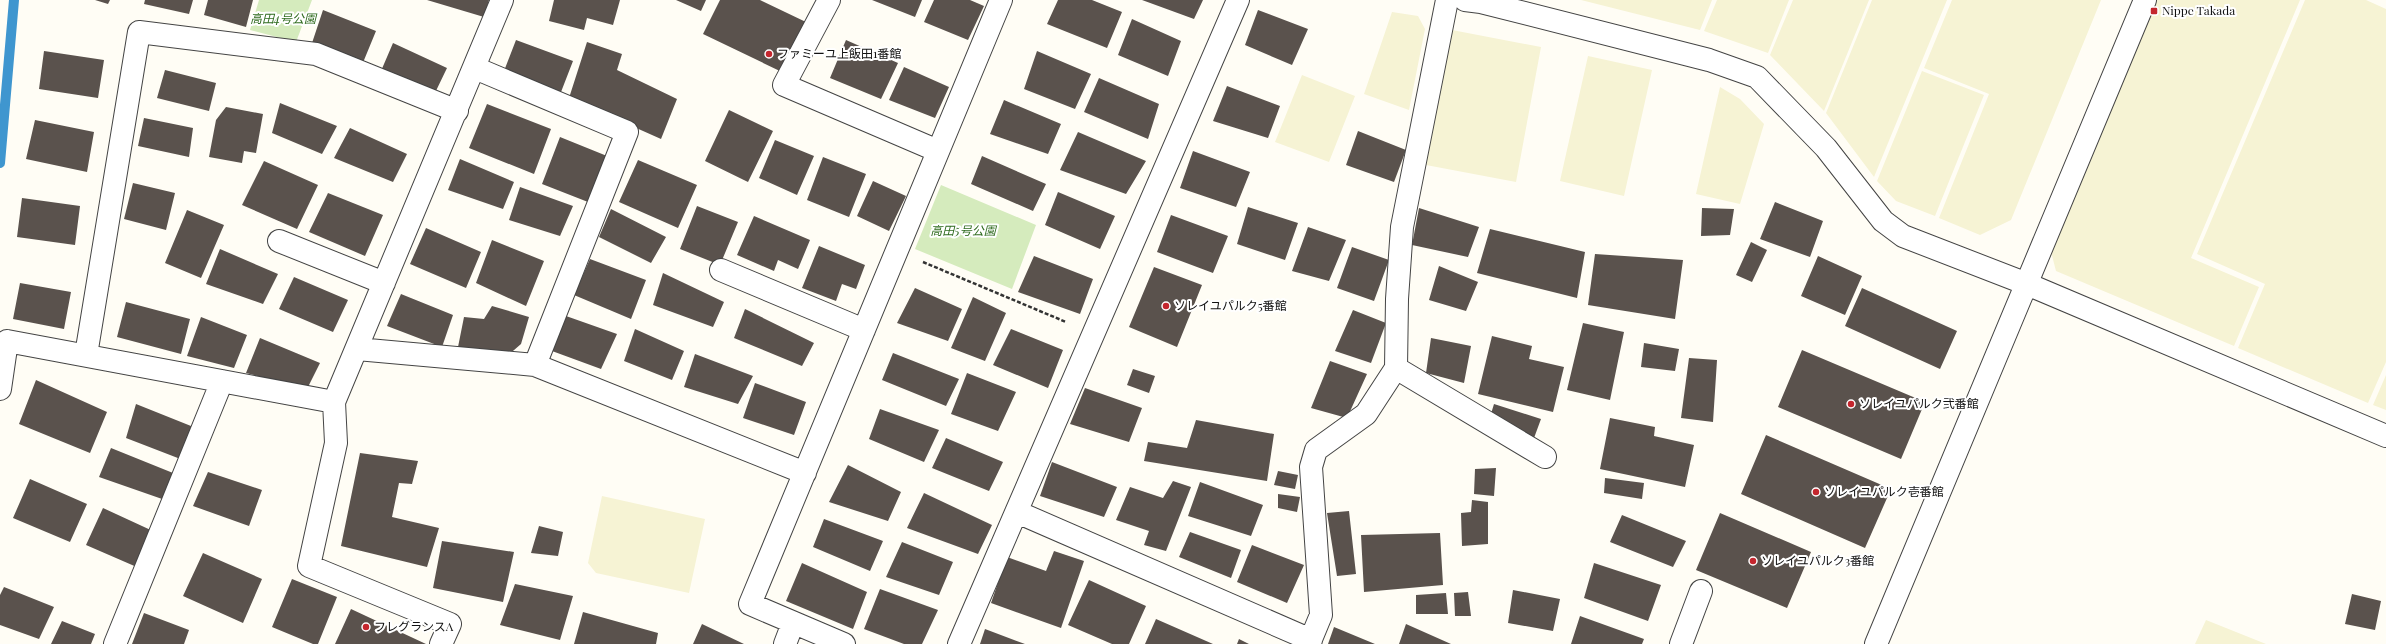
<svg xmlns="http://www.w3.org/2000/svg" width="2386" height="644" font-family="'Playfair Display','Noto Sans JP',serif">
  <rect width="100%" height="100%" fill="#fffdf5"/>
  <path fill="#f6f3d4" d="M1581,0H1712L1700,30Z
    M1717,0H1789L1768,53L1704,31Z
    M1793,0H1869L1824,111L1770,55Z
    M1872,0H1947L1874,177L1826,113Z
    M1952,0H2101L2011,220L1980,235L1939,218L1989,94L1924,68Z
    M2149,0H2300L2191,258L2259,287L2234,346L2056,271L2049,244Z
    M2305,0H2366L2386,9V362L2368,403L2238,348L2265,284L2197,254Z
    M1392,12L1418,16L1425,29L1409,110L1364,94Z
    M1452,30L1541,47L1516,182L1426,165Z
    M1588,56L1652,70L1624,196L1560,181Z
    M1922,71L1984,95L1935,216L1896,201L1877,181Z
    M1302,75L1355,96L1329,162L1275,142Z
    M1720,87L1740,99L1764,124L1740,204L1696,194Z
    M2386,375V410L2373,405Z
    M602,496L705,519L689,593L596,573L588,563Z
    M2206,620L2266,644H2195Z"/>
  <path fill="#d5ebbd" d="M259,0H312L296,42L250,30Z
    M941,185L1036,225L1012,289L915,249Z"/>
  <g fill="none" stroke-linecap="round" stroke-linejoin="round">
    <path stroke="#3f96cf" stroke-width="10" d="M0,163L14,0"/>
  </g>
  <path fill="#5a524d" d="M95,0H110L108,4Z
    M145,0H193L189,14L144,4Z
    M208,0H253L246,27L204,15Z
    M427,0H489L484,17Z
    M554,0H620L613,25L587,18L584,30L549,21Z
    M676,0H706L701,11Z
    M720,0H760L808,23L784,73L703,34Z
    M872,0H922L915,17Z
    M934,0H970L984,6L968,40L924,22Z
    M1058,0H1092L1122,12L1107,48L1047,24Z
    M1142,0H1203L1194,19Z
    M323,10L376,31L362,65L312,43Z
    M1258,10L1308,29L1292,65L1245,45Z
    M1132,19L1181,41L1168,76L1118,55Z
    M516,40L573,61L561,92L504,71Z
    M846,40L898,63L881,99L830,78Z
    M587,42L622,54L617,70L677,99L661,139L569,98Z
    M393,43L447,68L434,95L381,71Z
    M44,51L104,60L98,98L39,89Z
    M1037,51L1091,74L1075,109L1024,89Z
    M904,67L949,87L935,118L889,100Z
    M165,70L216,83L209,111L157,98Z
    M1099,78L1159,104L1148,139L1084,112Z
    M1227,86L1280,106L1268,138L1213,121Z
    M1004,100L1061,124L1048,154L990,134Z
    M280,103L337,126L322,154L272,133Z
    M487,104L551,129L534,174L469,148Z
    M226,107L263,114L256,153L244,151L242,163L209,157L216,120Z
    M729,110L773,131L748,182L705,161Z
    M144,118L193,128L189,157L138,146Z
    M35,120L94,132L87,172L26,159Z
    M350,128L407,154L393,182L334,158Z
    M1358,131L1406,150L1394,182L1346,165Z
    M1078,132L1146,161L1126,194L1060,170Z
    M560,137L607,156L588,202L542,184Z
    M775,140L814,156L797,195L759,178Z
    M1193,151L1250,172L1236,207L1180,188Z
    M982,156L1046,184L1033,211L971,184Z
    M823,157L866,174L849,217L807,200Z
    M460,159L514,182L503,209L448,190Z
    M638,160L697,185L678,228L619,202Z
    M264,161L318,185L297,229L242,205Z
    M873,181L906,196L889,231L857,216Z
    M133,183L175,193L166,230L124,219Z
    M520,187L573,206L560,236L509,220Z
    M1058,192L1115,216L1100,249L1045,225Z
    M328,193L383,215L365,256L309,232Z
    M22,198L80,206L75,245L17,237Z
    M1775,202L1823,221L1810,257L1760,239Z
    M697,206L738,222L720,265L680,249Z
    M1248,207L1298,223L1285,260L1237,244Z
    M1419,208L1479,227L1468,257L1412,245Z
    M1702,208L1734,209L1730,235L1701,236Z
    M611,209L666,237L651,263L599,237Z
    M187,210L224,225L201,278L165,263Z
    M1171,215L1228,236L1213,273L1157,252Z
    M754,216L810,240L798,269L778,260L774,271L737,255Z
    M1308,227L1346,240L1329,281L1292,271Z
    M426,228L481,252L466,288L410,264Z
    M1490,229L1585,252L1577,298L1477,273Z
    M492,240L544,261L526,306L476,283Z
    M1751,242L1767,250L1752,282L1736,275Z
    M819,246L865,265L856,289L842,284L836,301L802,288Z
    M1352,247L1389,260L1374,301L1337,288Z
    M220,249L278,274L263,304L206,284Z
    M1595,254L1683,260L1675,319L1588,305Z
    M1034,256L1093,279L1080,314L1018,292Z
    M1818,256L1862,276L1845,315L1801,296Z
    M590,259L646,280L631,319L574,295Z
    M1439,266L1478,282L1466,311L1429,300Z
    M1154,267L1202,285L1177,347L1129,327Z
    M663,273L724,302L713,327L653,305Z
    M294,277L348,300L333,332L279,309Z
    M20,283L71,292L64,329L13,319Z
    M915,288L962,309L948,341L897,323Z
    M1862,288L1957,331L1940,369L1845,326Z
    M401,294L453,315L442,347L387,326Z
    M973,297L1006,313L985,361L951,348Z
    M126,302L190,319L181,354L117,337Z
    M492,306L529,317L521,344L507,356L458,347L464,317L484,319Z
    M745,309L814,343L802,366L734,338Z
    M1353,310L1386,323L1371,363L1335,351Z
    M566,316L617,334L601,369L552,351Z
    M201,317L247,335L234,368L187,356Z
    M1583,323L1624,332L1610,400L1567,390Z
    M635,329L684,351L672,380L624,361Z
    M1011,329L1063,350L1048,388L993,365Z
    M1492,336L1532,346L1529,359L1564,367L1553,412L1478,394Z
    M260,338L320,363L307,389L246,373Z
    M1431,338L1471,346L1464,383L1426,373Z
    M1644,343L1679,349L1675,371L1641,367Z
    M1802,350L1925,402L1901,459L1778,407Z
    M893,353L959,379L946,406L882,380Z
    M695,354L753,376L738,404L684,387Z
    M1689,358L1717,360L1713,422L1681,418Z
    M1330,361L1367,374L1347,418L1311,408Z
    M1133,369L1155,376L1149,393L1127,385Z
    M967,373L1016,392L998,431L951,414Z
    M36,380L107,412L90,453L19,424Z
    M755,383L806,402L794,435L743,418Z
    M1085,388L1142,408L1129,442L1070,424Z
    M136,404L196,428L183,460L126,438Z
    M1494,404L1541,419L1534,438L1490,417Z
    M880,409L939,430L924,462L869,439Z
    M1610,418L1655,427L1654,436L1694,445L1685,487L1600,469Z
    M1196,420L1274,434L1267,481L1144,461L1148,442L1187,448Z
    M1766,435L1891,489L1865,548L1741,494Z
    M946,438L1003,462L989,491L932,468Z
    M111,448L178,475L165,500L99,477Z
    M360,453L418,461L412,484L399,483L392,517L439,528L427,567L341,546Z
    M1052,462L1117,487L1104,517L1040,496Z
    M848,465L901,492L888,521L829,502Z
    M1496,468L1494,496L1474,494L1475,469Z
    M1278,471L1298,475L1295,489L1274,485Z
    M208,472L262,490L249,526L193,506Z
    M1605,478L1644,483L1642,499L1604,493Z
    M30,479L87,504L70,542L13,518Z
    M1173,481L1191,487L1166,551L1144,545L1149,531L1116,520L1130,487L1163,498Z
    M1200,482L1263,505L1251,536L1188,516Z
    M924,493L992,525L978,554L907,528Z
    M1278,494L1300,497L1297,512L1278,508Z
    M1472,500L1488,502V544L1462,546L1461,513L1471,512Z
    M103,508L155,532L139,568L86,545Z
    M1349,511L1356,574L1337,576L1327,513Z
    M1720,513L1811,552L1787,608L1696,570Z
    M1622,515L1686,541L1673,567L1610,542Z
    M824,519L883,541L870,571L813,547Z
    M539,526L563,532L558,556L531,553Z
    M1190,532L1241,550L1231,578L1179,557Z
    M1440,533L1443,585L1364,592L1361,535Z
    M442,541L514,552L503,602L433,588Z
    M902,542L953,562L939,595L886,577Z
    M1252,545L1304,565L1287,603L1237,582Z
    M1054,551L1084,561L1061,628L991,603L1007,557L1046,571Z
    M203,553L262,579L243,623L183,596Z
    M802,563L867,592L853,629L786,601Z
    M1594,563L1661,585L1648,621L1584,598Z
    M292,579L337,597L318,644H313L272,627Z
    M1089,580L1146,606L1129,644H1112L1068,625Z
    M515,584L573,596L560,640L500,625Z
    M4,587L54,607L39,639L0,625V595Z
    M880,589L938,610L922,644H904L864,629Z
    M1513,590L1560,599L1553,631L1508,623Z
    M1468,592L1471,616H1455L1454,593Z
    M1446,593L1448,614H1416V595Z
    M2352,594L2381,601L2375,630L2345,624Z
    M351,609L426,644H335Z
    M583,612L658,633L656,644H574Z
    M144,613L189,630L184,644H132Z
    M1580,616L1644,639L1642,644H1571Z
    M1156,619L1213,644H1145Z
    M62,621L95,634L91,644H51Z
    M702,624L744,644H693Z
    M1406,624L1451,644H1399Z
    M1334,627L1375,644H1328Z
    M985,629L1025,644H980Z
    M1239,639L1249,644H1237Z"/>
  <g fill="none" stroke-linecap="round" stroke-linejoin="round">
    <defs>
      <path id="minor" d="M829,0L784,85L938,151
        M1465,0L1481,2L1709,60L1757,77L1826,148L1883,221L1903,236L2027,284L2386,436
        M475,68L627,132L535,365
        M279,241L384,283
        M721,270L864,330
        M357,349L535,365L805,473
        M86,355L139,32L316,54L457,111
        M1396,368L1545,457
        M0,389L7,341L334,402L502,0
        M334,402L336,443L309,566L450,624L441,644
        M1017,512L1311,640
        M115,644L222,381
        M785,644L793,623
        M844,644L750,604L1001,0
        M959,644L1238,0
        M1309,644L1321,615L1311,467L1316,450L1366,414L1396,368L1397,299L1402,227L1447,0
        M1681,644L1701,591
        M1876,644L2145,0"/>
    </defs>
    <use href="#minor" stroke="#444" stroke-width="24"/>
    <path stroke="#333" stroke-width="2.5" stroke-dasharray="4 2" stroke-linecap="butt" d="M923,262L1066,322"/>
    <use href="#minor" stroke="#fff" stroke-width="22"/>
  </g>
  <g fill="#c4262e" stroke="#fff" stroke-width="1.5">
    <rect x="2150" y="7" width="8" height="8" rx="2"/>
    <circle cx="769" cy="54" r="4"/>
    <circle cx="1166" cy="306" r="4"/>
    <circle cx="1851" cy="404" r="4"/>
    <circle cx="1816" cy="492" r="4"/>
    <circle cx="1753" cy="561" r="4"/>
    <circle cx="366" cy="627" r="4"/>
  </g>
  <g text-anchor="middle" stroke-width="4" stroke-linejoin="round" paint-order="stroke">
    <g font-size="12" fill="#111" stroke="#fff" text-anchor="start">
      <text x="2162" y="15">Nippe Takada</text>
      <text x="777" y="58">ファミーユ上飯田1番館</text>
      <text x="1174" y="310">ソレイユパルク5番館</text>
      <text x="1859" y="408">ソレイユパルク弐番館</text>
      <text x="1824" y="496">ソレイユパルク壱番館</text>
      <text x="1761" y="565">ソレイユパルク3番館</text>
      <text x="374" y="631">フレグランスA</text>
    </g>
    <g font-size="12" font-style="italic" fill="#2f6b1f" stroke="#fff">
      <text x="283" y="23">高田4号公園</text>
      <text x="963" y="235">高田5号公園</text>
    </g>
  </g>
</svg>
